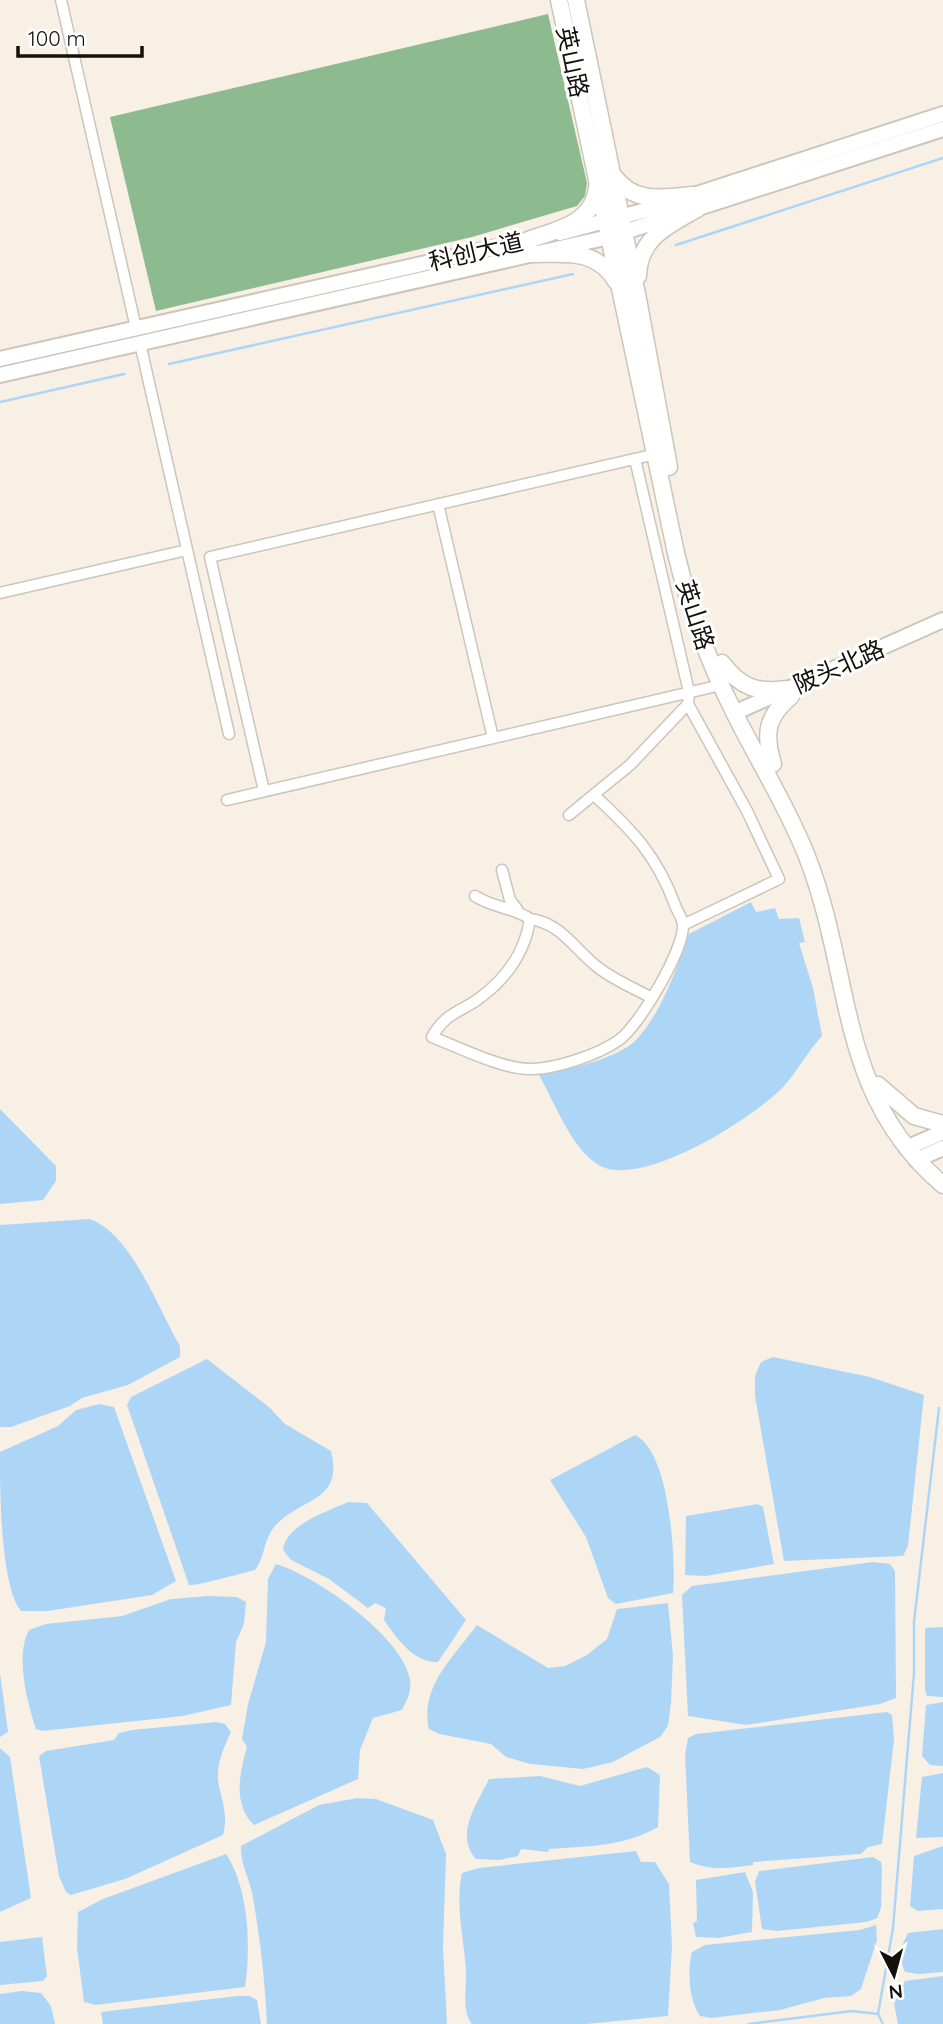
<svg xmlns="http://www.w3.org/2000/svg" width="943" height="2024" font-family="Quicksand,'Noto Sans SC',sans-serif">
  <rect width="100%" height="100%" fill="#f8f0e5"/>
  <path fill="#8dba8f" d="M548,14L587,183L585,196L577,206L472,237L156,311L110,117Z"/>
  <path fill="#add6f6" d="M751,902L756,912L775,908L779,919L799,918L805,942L799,943L813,988L822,1036C807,1052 797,1072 783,1087C754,1118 638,1192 597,1164C570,1146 555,1103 539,1075C564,1071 616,1059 635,1041C660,1016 678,966 689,934Z
    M0,1109L56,1166V1181L43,1200L0,1204Z
    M89,1219C130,1231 159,1310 180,1346V1357L128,1385L82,1398L70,1406L11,1427H0V1225Z
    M773,1357L870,1377L924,1395L908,1546L903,1556L784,1561L755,1396V1376L761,1362Z
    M207,1359L269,1407L285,1424L331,1451C344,1503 300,1497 275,1526C263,1540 265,1558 255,1570C243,1573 197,1586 189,1585L127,1405L131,1397Z
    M99,1404L114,1407L176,1581L152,1595L48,1611H21C0,1586 0,1486 0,1452L58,1426L76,1410Z
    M635,1435C670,1451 676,1559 673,1593L616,1604L608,1598L586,1537L550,1480Z
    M348,1502L367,1503L466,1620L438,1662C414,1663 397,1639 384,1620L386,1608L375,1603L368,1608L329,1579L291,1560L283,1550C286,1524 327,1512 348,1502Z
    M758,1504L763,1507L774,1564L706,1576L685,1575L686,1516Z
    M873,1562L890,1564L895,1571L896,1698L880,1704L746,1725L688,1716L682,1595L692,1586Z
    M276,1564C316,1576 402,1636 410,1679C412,1690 407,1701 402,1710L373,1718L360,1750L358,1779L254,1825C233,1805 239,1774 247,1747L242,1739L248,1704L266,1642L268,1579Z
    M208,1596L237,1597L246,1602L244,1624L236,1642L231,1705L183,1716L42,1731L36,1729C27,1702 15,1656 29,1630L46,1624L122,1616L171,1599Z
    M668,1603L673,1656L671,1703L668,1726L660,1737L613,1762L583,1769L530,1764L506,1757L491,1744L439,1734L429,1729C419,1688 454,1656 477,1625L548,1668L565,1666L587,1655L607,1639L617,1609Z
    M943,1627V1697L927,1696L925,1690V1628Z
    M0,1673L8,1732L0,1737Z
    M943,1702V1766L930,1765L922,1756L926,1705Z
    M887,1712L892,1715L894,1740L882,1844L868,1847L861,1854L753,1862V1865C731,1868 711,1871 690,1862L685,1755L688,1738L696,1734Z
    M216,1722L225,1724L231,1732C223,1749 215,1767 219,1786C223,1803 228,1818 223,1835L125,1879L71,1895L66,1892L59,1876L39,1756L46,1751L114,1740L119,1733L132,1730Z
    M0,1748L10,1757L31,1898L0,1912Z
    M647,1767L660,1775L658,1827C623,1847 589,1846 549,1849L548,1852L521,1849L518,1856L499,1860L476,1859C454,1835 477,1804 489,1779L540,1776L580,1786Z
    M943,1773V1837L916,1838L922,1777Z
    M358,1798L376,1799L433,1820L446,1854L443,1947L447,2024H267C265,1980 260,1936 252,1893C249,1877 240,1863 241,1846L319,1805Z
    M943,1846V1909L918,1911L910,1906L914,1856Z
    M636,1851L641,1862H655L669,1884L672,1946L668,2016L586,2024H472C461,2011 467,1988 466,1971C464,1938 455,1906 462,1873L479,1868Z
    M226,1854C249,1888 251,1947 245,1987L95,2005L84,2002L77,1948L78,1912L103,1899Z
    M873,1857L881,1862L882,1868L881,1908L877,1918L867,1922L777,1931L762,1929L755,1882L759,1871Z
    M745,1872L753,1892L752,1932L718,1938L696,1937L693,1923L697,1921L696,1880Z
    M876,1925L877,1940L861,1989L851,1996L824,1998L780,2010L711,2018L700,2016C689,2000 687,1971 692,1952L705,1945L860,1930Z
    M943,1929V1972L919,1974L905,1972C898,1956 900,1948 908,1933Z
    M42,1937L47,1976L43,1981L0,1985V1942Z
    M943,1976V2024H898L894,2004L905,1981Z
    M22,1991L41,1993L51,2006L55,2024H0V1994Z
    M237,1996H250L257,2000L261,2024H103L101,2012Z"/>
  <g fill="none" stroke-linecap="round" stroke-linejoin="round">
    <path stroke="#add6f6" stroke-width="2.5" d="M676,245L943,158
      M169,364L573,274
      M0,402L124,374
      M878,2014L893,1928L914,1673V1622L939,1408
      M749,2024L852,2011L878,2014L883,2024"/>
    <defs>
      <path id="minor" d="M61,0L136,328
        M140,343L229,734
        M438,504L493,738
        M0,593L187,550
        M264,791L210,557L656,454
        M227,800L721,685
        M569,815L630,765L688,704L689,692L635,459
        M502,870L510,900L517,909
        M475,896C493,908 513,907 530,919C525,953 505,980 477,1000C456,1014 445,1014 432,1037C458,1047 500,1068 528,1069C553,1070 598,1055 619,1040C639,1026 684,950 683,925C683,919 677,911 675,905C657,856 633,831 595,796
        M530,919C560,923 573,947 595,965C611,979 634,988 652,998
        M683,925L779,879L747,811L688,704"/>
      <path id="secondary" d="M560,233L654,208L943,114
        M0,359L537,238
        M0,375L609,237L943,129
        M734,713L943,620
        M906,1148L943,1132
        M916,1160L943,1148"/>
      <path id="primary" d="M559,0L676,553C689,608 708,661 734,712C757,759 786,804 806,854C854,974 835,1093 943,1185
        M576,0L638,299L669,467
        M613,175C633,204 662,198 693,195
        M528,240C557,230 594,223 597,187
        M531,254C565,254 596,248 616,281
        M638,276C639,238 667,226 697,209
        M722,663C741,688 757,693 788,689
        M773,764C764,734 766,717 791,696
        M878,1085L914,1116L943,1124"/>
    </defs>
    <use href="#minor" stroke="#ccc5ba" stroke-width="13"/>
    <use href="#secondary" stroke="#ccc5ba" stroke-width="18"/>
    <use href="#primary" stroke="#ccc5ba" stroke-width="19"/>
    <use href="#minor" stroke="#fff" stroke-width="10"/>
    <use href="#secondary" stroke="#fff" stroke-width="14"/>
    <use href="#primary" stroke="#fff" stroke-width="16"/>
  </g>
  <g text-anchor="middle" stroke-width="6" stroke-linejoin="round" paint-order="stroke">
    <g font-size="24" fill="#13100c" stroke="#fff">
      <text transform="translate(572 62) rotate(78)" y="8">英山路</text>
      <text transform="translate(476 252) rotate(-13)" y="8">科创大道</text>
      <text transform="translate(695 615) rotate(72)" y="8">英山路</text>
      <text transform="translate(839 667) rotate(-24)" y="8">陂头北路</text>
    </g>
  </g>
  <g transform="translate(894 1975) rotate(174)" stroke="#ffffff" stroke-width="5" paint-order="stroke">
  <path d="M0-5L12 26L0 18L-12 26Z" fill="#13100c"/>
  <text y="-10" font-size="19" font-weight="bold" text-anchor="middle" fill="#13100c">N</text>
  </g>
  <path d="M18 46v10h124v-10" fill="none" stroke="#13100c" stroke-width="3.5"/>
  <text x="28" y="46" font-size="21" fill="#13100c" stroke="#ffffff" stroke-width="5" paint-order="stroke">100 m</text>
</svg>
